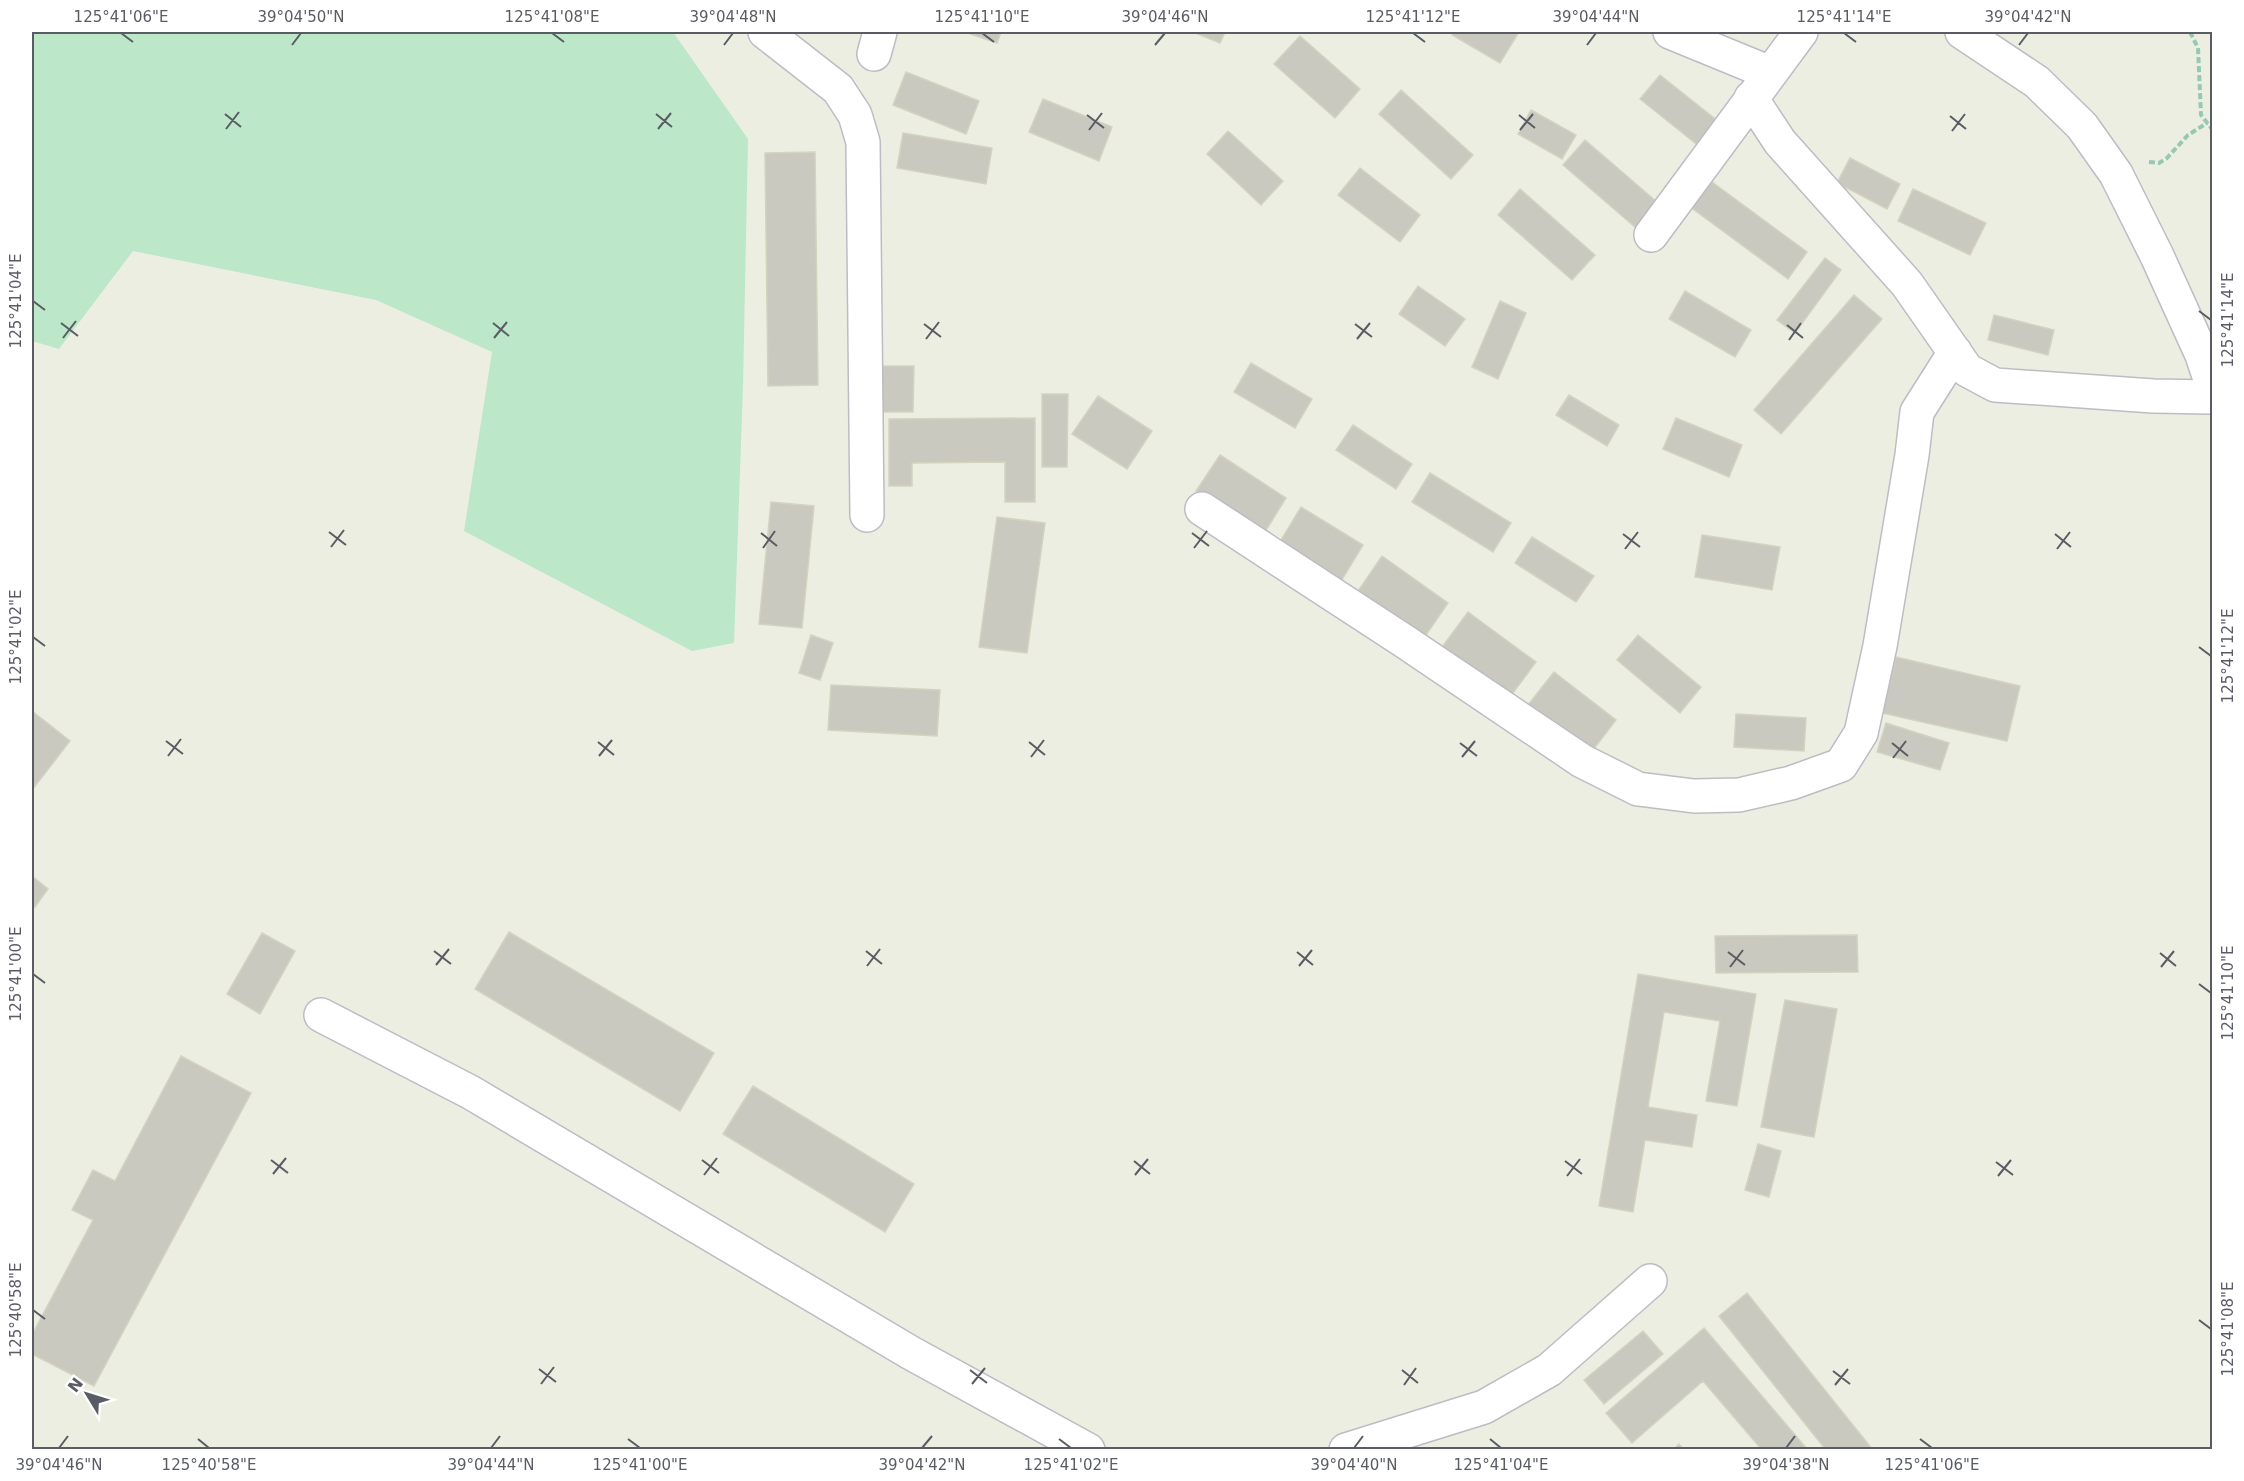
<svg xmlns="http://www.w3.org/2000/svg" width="2244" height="1481" font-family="'DejaVu Sans',sans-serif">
  <rect width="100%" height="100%" fill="#edeee2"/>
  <path fill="#bde7c9" d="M32,32H673L748,139L743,386L734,643L692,651L464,531L492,352L376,300L133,251L59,349L32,341Z"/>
  <path fill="#c9c9bf" stroke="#d3d3c0" stroke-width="1.5" d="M965,32H1001L997,43Z
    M1193,32H1225L1220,43Z
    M1454,32H1519L1500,63L1452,35Z
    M1300,36L1360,89L1335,118L1274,64Z
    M906,72L979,101L966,134L893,105Z
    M1660,75L1719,122L1700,147L1640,99Z
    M1401,90L1473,155L1451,179L1379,114Z
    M1043,99L1112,127L1099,161L1029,132Z
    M1531,110L1576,135L1562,159L1518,134Z
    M1228,131L1283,181L1261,205L1207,154Z
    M903,133L992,148L986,184L897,168Z
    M1585,140L1657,202L1636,228L1563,165Z
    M815,152L818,385L768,386L765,153Z
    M1850,158L1900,184L1887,209L1837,183Z
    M1360,168L1420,215L1400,242L1338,195Z
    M1708,179L1807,252L1788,279L1689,206Z
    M1520,189L1595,255L1572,280L1498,215Z
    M1913,189L1986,223L1970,255L1898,221Z
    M1825,258L1841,270L1795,333L1777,320Z
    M1418,286L1465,319L1445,346L1399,314Z
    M1685,291L1751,330L1735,357L1669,319Z
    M1854,295L1882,319L1781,434L1754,410Z
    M1500,301L1526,313L1498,379L1472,367Z
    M1994,315L2054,330L2048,355L1988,340Z
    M1251,363L1312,399L1295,428L1234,392Z
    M881,366H914L913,412H880Z
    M1042,394H1068L1067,467H1042Z
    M1569,395L1619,425L1607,446L1556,415Z
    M1098,396L1152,431L1127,469L1072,434Z
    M1035,418V502H1005V462L912,463V486H889V419Z
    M1676,418L1742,445L1729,477L1663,449Z
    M1353,425L1412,464L1396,489L1336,450Z
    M1220,455L1286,498L1263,535L1196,491Z
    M1430,473L1511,523L1493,552L1412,502Z
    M771,502L814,506L802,628L759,624Z
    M1301,507L1363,545L1340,583L1278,545Z
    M997,517L1045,523L1027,653L979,647Z
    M1702,535L1780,547L1772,590L1695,577Z
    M1532,537L1594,576L1576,602L1515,563Z
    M1382,556L1448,603L1424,638L1358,591Z
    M1468,612L1536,662L1510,697L1442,647Z
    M811,635L833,643L820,680L799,673Z
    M1638,635L1701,687L1680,713L1617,660Z
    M1896,657L2020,686L2007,741L1882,713Z
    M1554,672L1616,720L1590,754L1527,706Z
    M831,685L940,690L937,736L828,730Z
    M32,711L70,741L32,790Z
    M1736,714L1806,718L1804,751L1734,747Z
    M1886,723L1949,743L1940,770L1877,752Z
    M32,876L48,889L35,907L32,904Z
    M509,932L714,1053L680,1111L475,989Z
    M262,933L295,951L260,1014L227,994Z
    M1857,935L1858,972L1716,973L1715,936Z
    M1638,974L1756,994L1737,1106L1706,1101L1720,1021L1664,1012L1648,1107L1697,1115L1692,1147L1645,1140L1633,1212L1599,1206Z
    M1785,1000L1837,1009L1814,1137L1761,1127Z
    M181,1056L251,1093L94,1386L32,1354V1335L93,1220L72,1210L93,1170L115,1181Z
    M753,1086L914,1184L885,1232L723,1134Z
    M1758,1144L1781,1151L1769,1197L1745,1190Z
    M1747,1293L1873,1450H1826L1719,1316Z
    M1704,1328L1808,1450H1762L1703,1381L1632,1443L1606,1413Z
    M1643,1331L1663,1354L1604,1404L1584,1380Z
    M1679,1444L1684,1450H1673Z"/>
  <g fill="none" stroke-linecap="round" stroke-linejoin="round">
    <defs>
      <path id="minor" d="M765,32L838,89L855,115L863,142L867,515
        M1670,32L1770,73
        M1962,32L2037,82L2082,126L2116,174L2157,256L2202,355L2212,385
        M874,54L880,32
        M1751,98L1780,142L1907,284L1967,370L1995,385L2153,396L2212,397
        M1651,235L1801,32
        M1202,509L1404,641L1582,761L1638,789L1694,796L1739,795L1791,783L1841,765L1861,733L1880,646L1912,455L1917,412L1955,352
        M321,1015L470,1092L911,1353L1088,1450
        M1346,1450L1484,1407L1549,1370L1650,1281"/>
    </defs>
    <use href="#minor" stroke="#bcbdc4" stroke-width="36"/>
    <path stroke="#96c8b2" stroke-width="4" stroke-dasharray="6 3" stroke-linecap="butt" d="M2190,32L2198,48L2201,115L2212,129
      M2149,162L2159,163L2167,158L2188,135L2207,123"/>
    <use href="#minor" stroke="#fff" stroke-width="33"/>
  </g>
  <path fill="none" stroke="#5a5c64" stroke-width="2" d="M121,33L133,42M552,33L564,42M982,33L994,42M1413,33L1425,42M1844,33L1856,42M292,45L301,33M724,45L733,33M1155,45L1165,33M1587,45L1596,33M2019,45L2028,33M225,114L241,127M656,114L672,127M1087,115L1104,128M1519,115L1535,128M1950,116L1966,129M226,129L239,112M658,129L671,113M1089,130L1102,113M1520,130L1533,114M1952,131L1965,114M33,301L45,310M2199,311L2211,320M61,323L78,336M493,323L509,336M924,324L941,337M1355,324L1372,337M1787,325L1803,338M63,338L76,321M494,338L507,322M926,339L939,322M1357,339L1370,323M1789,340L1801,323M329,532L346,545M761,533L777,546M1192,533L1209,546M1623,534L1640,547M2055,534L2071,547M331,547L344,530M763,548L775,531M1194,548L1207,531M1625,549L1638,532M2057,549L2070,532M33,637L45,646M2199,647L2211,656M166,741L183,754M598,742L614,755M1029,742L1045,755M1460,743L1477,756M1892,743L1908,756M168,756L181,739M599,756L612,740M1031,757L1044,740M1462,757L1475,741M1893,758L1906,741M434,951L451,964M866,951L882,964M1297,952L1313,965M1728,952L1745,965M2160,953L2176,966M436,965L449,949M867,966L880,949M1299,966L1312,950M1730,967L1743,950M2161,967L2174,951M33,974L45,983M2199,984L2211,993M271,1160L288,1173M702,1160L719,1173M1134,1161L1150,1174M1565,1161L1582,1174M1996,1162L2013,1175M273,1174L286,1158M704,1175L717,1158M1135,1175L1148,1159M1567,1176L1580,1159M1998,1176L2011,1160M33,1310L45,1319M2199,1320L2211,1329M539,1369L556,1382M970,1370L987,1383M1402,1370L1418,1383M1833,1371L1850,1384M541,1384L554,1367M972,1384L985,1368M1404,1385L1416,1368M1835,1385L1848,1369M198,1439L209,1448M628,1439L640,1448M1059,1439L1071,1448M1490,1439L1501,1448M1920,1439L1932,1448M59,1448L68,1436M491,1448L500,1436M922,1448L932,1436M1354,1448L1363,1436M1786,1448L1795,1436"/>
  <rect width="2244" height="1481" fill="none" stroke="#ffffff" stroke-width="66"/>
  <g transform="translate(87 1394) rotate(308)" stroke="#ffffff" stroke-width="4.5" paint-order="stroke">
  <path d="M0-4.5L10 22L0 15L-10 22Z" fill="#5a5c64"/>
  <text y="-9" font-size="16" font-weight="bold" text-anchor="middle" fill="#5a5c64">N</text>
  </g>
  <rect x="33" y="33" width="2178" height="1415" fill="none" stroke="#5a5c64" stroke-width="2"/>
  <g font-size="15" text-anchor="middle" fill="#5a5c64">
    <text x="121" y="22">125°41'06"E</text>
    <text x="301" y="22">39°04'50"N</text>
    <text x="552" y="22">125°41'08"E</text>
    <text x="733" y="22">39°04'48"N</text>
    <text x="982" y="22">125°41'10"E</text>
    <text x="1165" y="22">39°04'46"N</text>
    <text x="1413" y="22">125°41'12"E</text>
    <text x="1596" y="22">39°04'44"N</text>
    <text x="1844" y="22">125°41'14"E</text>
    <text x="2028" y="22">39°04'42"N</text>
    <text transform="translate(16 301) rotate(-90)" y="5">125°41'04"E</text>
    <text transform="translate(2228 320) rotate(-90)" y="5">125°41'14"E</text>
    <text transform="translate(16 637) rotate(-90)" y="5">125°41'02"E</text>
    <text transform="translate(2228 656) rotate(-90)" y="5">125°41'12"E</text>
    <text transform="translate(16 974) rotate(-90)" y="5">125°41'00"E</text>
    <text transform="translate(2228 993) rotate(-90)" y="5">125°41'10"E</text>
    <text transform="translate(16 1310) rotate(-90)" y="5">125°40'58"E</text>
    <text transform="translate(2228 1329) rotate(-90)" y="5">125°41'08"E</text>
    <text x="59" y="1470">39°04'46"N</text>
    <text x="209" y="1470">125°40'58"E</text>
    <text x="491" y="1470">39°04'44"N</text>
    <text x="640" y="1470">125°41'00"E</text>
    <text x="922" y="1470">39°04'42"N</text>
    <text x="1071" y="1470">125°41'02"E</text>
    <text x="1354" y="1470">39°04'40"N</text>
    <text x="1501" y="1470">125°41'04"E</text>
    <text x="1786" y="1470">39°04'38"N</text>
    <text x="1932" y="1470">125°41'06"E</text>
  </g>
</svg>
